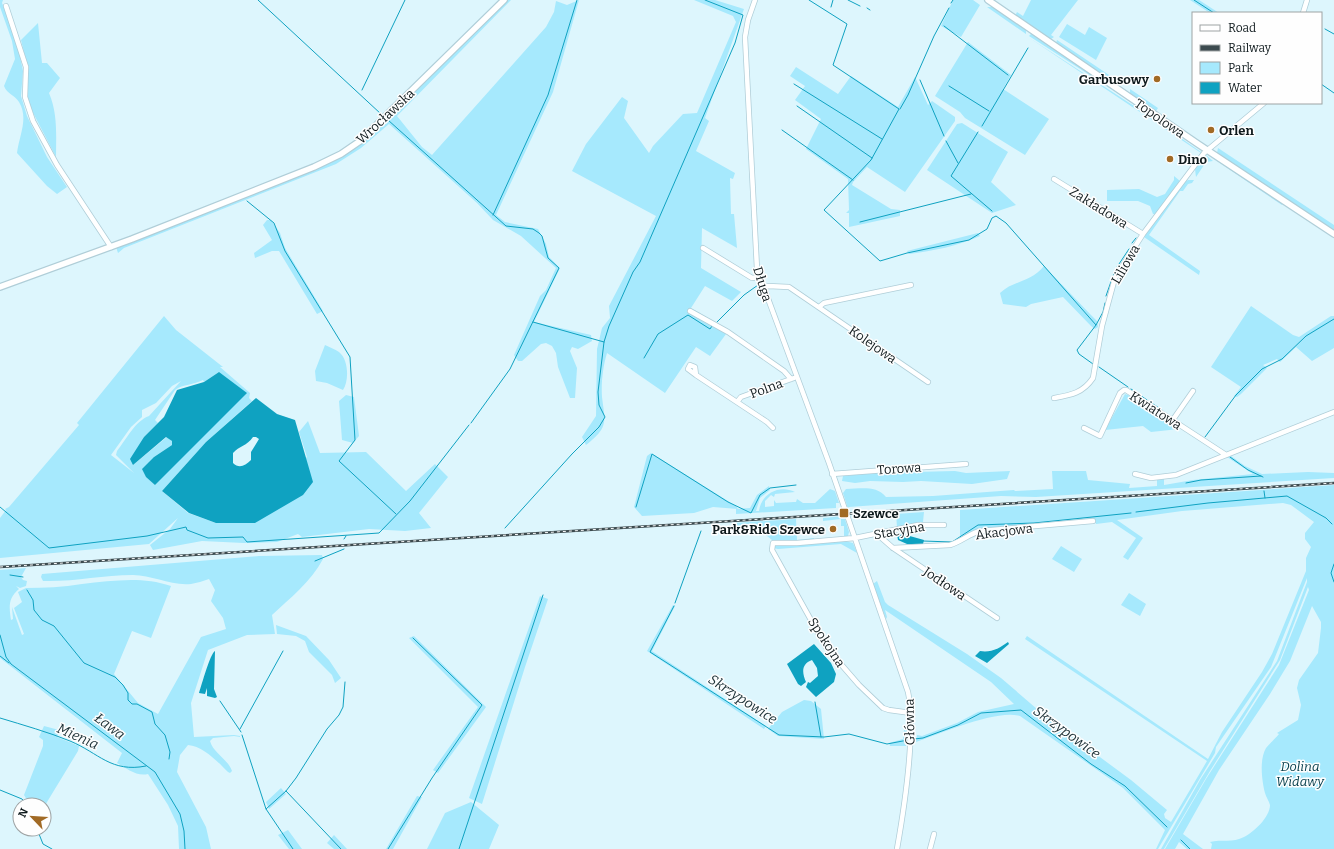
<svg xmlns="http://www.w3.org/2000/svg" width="1334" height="849" font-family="Bitter,serif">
  <rect width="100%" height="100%" fill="#ddf6fd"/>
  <path fill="#a6e9fd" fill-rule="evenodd" d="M0,0H3L2,3L9,19L18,47L23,71L21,96L27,116L47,157L67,187L57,194L47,186L17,153C19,136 29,118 19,102C15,95 7,94 4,86L15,59L12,41L0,7Z
    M507,0H511L397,116L422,147L432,155L546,27L554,12L556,1L567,5L579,0L553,92L496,215L505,222L538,229L546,244L549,257L560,268L534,322L591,335L592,341L578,349L572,347L570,351L577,368L575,398H570L558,367L556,353L552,346L546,343L541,344L522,361H518L514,355L540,296L546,290L556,268L521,236L493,220L477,203L389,124L361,148L336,164L124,248L118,253L116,247L242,198L361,143Z
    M694,0H715L744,9L705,118L709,121L696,151L735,173L733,179L730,178L731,214H734L737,248L702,228L701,268L741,292L732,301L705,286L691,308L727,329L726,334L710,356L696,347L665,393L607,353C603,366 601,383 602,397C605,422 609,427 586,445L582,437L596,416L597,349L602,328L610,318L609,306L656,216L572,171L586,144L622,97L628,101L624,118L649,153L653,146L683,114L697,113L736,22L733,16Z
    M953,0H973L980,5L961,37L941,26Z
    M1031,0H1078L1051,35L1054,37L1051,39L1015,16L1017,12L1023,16Z
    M1190,0H1199L1219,13H1210Z
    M987,7H994L1026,28V34Z
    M38,23L42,63H47L60,78L49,93C58,114 56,136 56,157L30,107L27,95L28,69L21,40Z
    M1067,24L1085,35L1089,27L1107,38L1096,60L1059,37Z
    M1031,34H1033L1126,96L1136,105L1029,36Z
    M1028,37L1131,104L1141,110L1201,152V153Z
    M1057,40L1115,79L1110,80L1058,45L1056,43Z
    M968,42L1011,75L1003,89L1049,119L1025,155L965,118L960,112L935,96Z
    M796,67L838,94L851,76L898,107L915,77L928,105L932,101L955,117V121L905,192L867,167L853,182L852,185L891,209L900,210V216L849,227V213H846L849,210L848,179L806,149L821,119L795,100L805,86L790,76Z
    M1130,89L1158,108L1156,111L1130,94Z
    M962,123L1008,152L991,182L1016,205L992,213L927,170L957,124Z
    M1218,148L1334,225V231L1217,153Z
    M1206,155L1213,161L1206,162L1196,177L1195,169Z
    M1208,155H1210L1283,203L1282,205Z
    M1174,176L1180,181L1156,214H1153L1150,206L1138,201H1107V190L1139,189L1157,197L1165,194L1174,180Z
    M1188,180H1194L1192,183L1188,184L1183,191H1180L1149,235L1200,271L1199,275L1144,237L1183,183Z
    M267,220H271L280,233L285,248L323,311L317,314L279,251H272L255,258L254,253L272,240L263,225Z
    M978,233L980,236C958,246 933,251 909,254L907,251Z
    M1044,266L1090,314L1097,321L1098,327L1095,329L1091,326L1063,297L1031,304L1026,307L1003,304L1000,293C1014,280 1030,283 1044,266Z
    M1251,306L1293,335L1299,337L1331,316H1334V348L1312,361L1296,347L1280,362L1277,359L1263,365L1267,368L1241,394L1237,397L1234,396L1241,387L1211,367Z
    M164,316L176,330L223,367H220L250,393L249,398L252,401L206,442L162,491L188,513L216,523L307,457L299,432L308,421L320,453L366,452L406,491L435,464L448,477L419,513L431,528L405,531L369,529L302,537L298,534L277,542L244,543L202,541L153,550L150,545L170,529L178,518L149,544L0,558V518L6,510L5,509L9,507L79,425L77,423ZM219,372L155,485L154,457L172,445V441L167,437L133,465L144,437L158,423L155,420L175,390C183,384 194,385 203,380L204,382ZM181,381L149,416C135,421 126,440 117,451L116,455L134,473L111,455L131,427L142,417V410L156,403L172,386Z
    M325,345C329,347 335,349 339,352C349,360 349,381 343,390L327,383L316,381L315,371Z
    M1125,394L1128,395L1179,429L1151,432L1143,426L1105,430Z
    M346,395L354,397L359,436L353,443L342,440L339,401Z
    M651,453L736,506L738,509L713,507L694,513L642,516L634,507L647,456Z
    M1231,456L1245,466L1262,474L1308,472L1334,473V478L1036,497L1001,496L849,507L848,509L843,493L846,489C860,489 876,485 886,497L933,496L1014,490L1015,491L1053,489L1052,471H1086L1088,480L1130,484L1129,488L1157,486V480L1164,479V485L1193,480L1253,474L1227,457Z
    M955,471L966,473L1010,471L1007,479L972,484L921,481L903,482L870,481L855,483L842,481L843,476L873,473Z
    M1334,485V849H1211L1212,844L1210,842C1221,839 1233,843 1244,837C1254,832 1270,817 1270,805C1269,801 1266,797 1265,793C1262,781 1259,760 1266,748C1270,743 1275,739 1279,734L1277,733L1298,720L1301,705L1297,688L1299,680L1318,653L1321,628V622L1312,606L1290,661L1270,694L1219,770L1183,834L1203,849H1187L1179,842L1175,849H1165L1206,779L1279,665L1309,590L1308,587L1280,660L1210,771L1164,849H1161L1200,780L1277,661L1307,582V578L1271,667L1216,747L1215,753L1158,849H1156L1165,830L1123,788L1020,716C996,709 940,734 916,742L917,735L922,736L957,723L978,712L1014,704L991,682L885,610L887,617L886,619L873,584L877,581L885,602L888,605L967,654L1001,678L1051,721L1131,780L1167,810L1164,814L1165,818L1171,822L1207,761L1025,639L1027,636L1208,759L1222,732L1262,672L1272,654L1306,571V558L1311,547L1305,539V533L1314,522L1291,505L1283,503L1182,511L1117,520L1143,538L1128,560L1123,557L1136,538L1112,522L1096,524L1095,520L976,530L960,539V510Z
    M769,486L770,490L760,498L756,511H759C761,494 779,484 795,492L775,494L774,497L771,495L765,501V507L774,506V500L776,503L794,502H796L797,499L803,503H815L830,489L835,491L839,503H836V508L736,514V509L750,508L757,495Z
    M924,512L923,522L897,527L896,514Z
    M844,516L849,532L848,536H844V526H841V519L823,521V518Z
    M796,519L797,540L814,538V541L772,540L760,530L734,526L735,523Z
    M845,541L853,543L857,553L841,544L778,549L773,548L774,544L781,546Z
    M1061,546L1082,559L1074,572L1052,559Z
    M322,555L323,559C311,582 290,598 272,615L275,634L247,635L208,650L191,703L194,737L234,735L240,736V737L234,736L213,738L210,741C213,753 228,759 232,771L230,773L228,772C218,762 203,746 188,745L180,755L177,772L206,827L211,849H179L178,826L168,805L148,774C137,777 126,768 117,763L122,753L0,658V570L26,568L21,577L23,580L27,581L26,586L20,588L16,586L19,589C8,598 9,607 11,620L13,619L12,607L22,635L24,634L14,608L22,602L18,592L26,588C44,588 63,587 82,584C112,581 141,576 171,586L151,638L132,631L114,674L138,703L158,714L201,637L226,629L223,618L211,601L215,590L209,579C203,581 197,583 191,584C171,586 152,575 133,575C102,575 73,582 43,581L41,577L42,574L259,556Z
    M1129,593L1146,604L1140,616L1121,605Z
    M540,596L548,599L525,667L482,804L469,798Z
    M673,605L675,606L652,651L766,726L764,729L647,651Z
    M276,625L306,636L329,660L341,678L335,683L332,675L309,652L305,641L296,636L277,634Z
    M414,636L486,707L438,773L433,770L478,707L409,638Z
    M804,700L811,701L821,709L824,739L778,736L768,729L782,712Z
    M44,726L59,730L57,737L79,746L78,751L44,807V805H30L24,795L43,746V740L39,737Z
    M904,730H908L907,744L906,746H890L889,743L903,739Z
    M281,788L286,794L269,809L266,802Z
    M417,796L422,797L393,849H386Z
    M471,802L499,825L489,849H427L445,813Z
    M288,830L302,849H289L278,835Z
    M334,835L347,849H334L327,843Z"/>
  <path fill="#0fa2c1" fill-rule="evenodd" d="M219,372L247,393L155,485L146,477L142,469L154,457L172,445V441L166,437L133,465L130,459L144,437L164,417L177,390L204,382Z
    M256,398L277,414L295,420L313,482L303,495L255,523H216L189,513L162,491L206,442ZM253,437H256L259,439L251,452V460C245,466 239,469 233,463V453C239,446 247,446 253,437Z
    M899,533L924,540L923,544H907L898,540L897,535Z
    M1008,642L1009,644L987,663L975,656L980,651C991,653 1000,648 1008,642Z
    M814,644L831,663L836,674L834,682L816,697L806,687L808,682L810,683L818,676L817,668L812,660C801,664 802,673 806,682L801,686L798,684L787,664Z
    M215,651L214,689L217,697L215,698L207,696V688L205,694L199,693C202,684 210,654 215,651Z"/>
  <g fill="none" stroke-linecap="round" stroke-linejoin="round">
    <path stroke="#0fa2c1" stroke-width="1" d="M258,0L381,114
      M809,0L847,24L833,65L899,109L871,160L824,210L880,261L907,253L969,240L987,229L992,218L996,216L1006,223L1096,325L1077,350L1079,354L1093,364
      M848,0L860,6
      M1194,0L1214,13
      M951,3L953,0
      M831,7L833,0
      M867,8L870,10
      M944,26L1008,75
      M1325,29L1334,34
      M920,80L944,136
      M794,84L882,139
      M1321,84L1334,93
      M949,86L989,111
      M362,90L405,0
      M797,106L872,158
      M900,109L908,95L934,36L949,8
      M388,120L506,226L533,229L539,233L542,236L548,258L559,268L510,369L471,423
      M982,126L1028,48
      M782,130L853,180
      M978,132L951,176L992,211
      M946,141L958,163
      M247,201L274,223L285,251L350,357L355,440L339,461L396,514
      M493,215L548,95L577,0
      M860,222L971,194
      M1132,243L1136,238
      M1117,267L1129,249
      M1106,296L1114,273
      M533,322L604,342
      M717,322L744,295L758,285
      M1096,325L1103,312L1105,303
      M644,358L658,334L688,315L710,329L712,326
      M1099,367L1128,387
      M1131,389L1147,400
      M1150,402L1162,410
      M1205,437L1236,395L1262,369L1282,359L1306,336L1334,319
      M1230,457L1248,470L1263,477
      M1186,483L1201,480L1261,476
      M1264,491L1265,498
      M0,507L49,548L147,536L186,527L187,530L208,538L243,537L247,542L379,533L410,501L469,425
      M636,507L652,454L728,502L751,513L760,495L770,488L796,485
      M1136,512L1208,503L1287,496L1326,518L1332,524
      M505,528L572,454L599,427L605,417L599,405L598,392L604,342L609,326L633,272L640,262L735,43L743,15L705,0
      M344,539L346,536
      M923,541L952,542L978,525L1034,523L1131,513
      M315,561L344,549
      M1334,564L1331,573L1334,582
      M10,575L23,577
      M27,590L33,600L34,610L42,620L54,626L84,663L115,677L123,685L128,693V700L132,704H137L152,712L155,724L165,735L170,752L169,759
      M675,603L701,531
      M674,606L650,652L779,735L824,737L849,734L887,744L908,740
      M0,635L6,657L11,664L155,772L180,814L184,831L185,849
      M0,656L9,663
      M220,701L241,732
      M815,702L821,737
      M0,718C23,725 48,732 70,741C99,753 111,773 146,766
      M240,729L283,651
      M242,735L266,809
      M914,739L923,738L958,725L981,713L1021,710L1091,764L1125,786L1167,827
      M0,790L22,799L27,805
      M286,791L341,849
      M37,829L43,844L52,849
      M1181,840L1190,849
      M293,849L266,809L286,791L296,778L327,729L339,715L343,707L345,682
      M388,849L432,778L482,705L413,638
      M459,849L543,595"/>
    <defs>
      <path id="minor" d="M755,0L748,20L745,37L757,269L829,463L908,692C912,711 911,729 910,748C908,782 903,815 897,849
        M6,6L26,67L25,97L33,121L57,165L111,247
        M1303,13L1307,0
        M1054,179L1143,234
        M703,248L752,278L759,277
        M762,288L768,286L789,287L928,382
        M819,307L824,303L911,285
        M690,311L728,332L784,371L791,379
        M696,375L688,369L690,365L695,367L696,375L767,422L773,428
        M1054,398C1071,395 1083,393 1093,378L1102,326L1115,278L1143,234L1204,153L1264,103
        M737,402L741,397L794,378
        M1172,421L1193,391
        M1084,428L1100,436L1120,393L1124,390H1126L1226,455
        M832,474L966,464
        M1135,474L1151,478L1176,475L1334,412
        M877,534L893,548L997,618
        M893,548L950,545C961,542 969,534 980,531L1093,521
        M911,713L889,710L883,708L859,685L826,647L772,550L773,543H797L855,538L918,525H944
        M930,849L934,834"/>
      <path id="major" d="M988,0L1198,144L1334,234
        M0,287L132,239L314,167L341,154L360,141L504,0"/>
    </defs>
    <use href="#minor" stroke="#b0ced8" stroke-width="6"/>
    <use href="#major" stroke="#b0ced8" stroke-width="8"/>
    <use href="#minor" stroke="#fff" stroke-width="4.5"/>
    <use href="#major" stroke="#fff" stroke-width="5.5"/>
    <defs>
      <path id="rail" d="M0,567L1334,483"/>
    </defs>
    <use href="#rail" stroke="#3c4a4e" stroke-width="2.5"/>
    <use href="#rail" stroke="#fefefe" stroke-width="1" stroke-dasharray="3" stroke-linecap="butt"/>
  </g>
  <g fill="#a16a25" stroke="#fefefe" stroke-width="1.5">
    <circle cx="1157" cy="79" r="4"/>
    <circle cx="1211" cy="130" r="4"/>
    <circle cx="1170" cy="159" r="4"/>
    <rect x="839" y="508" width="10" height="10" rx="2"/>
    <circle cx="833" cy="529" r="4"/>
  </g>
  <g text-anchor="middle" stroke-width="3" stroke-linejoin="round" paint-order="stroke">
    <g font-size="13" font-weight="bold" fill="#0f1a1d" stroke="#fefefe" text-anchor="start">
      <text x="1149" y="84" text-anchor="end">Garbusowy</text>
      <text x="1219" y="135">Orlen</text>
      <text x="1178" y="164">Dino</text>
      <text x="853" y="518">Szewce</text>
      <text x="825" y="534" text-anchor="end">Park&amp;Ride Szewce</text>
    </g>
    <g font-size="13" fill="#0f1a1d" stroke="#fefefe">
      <text transform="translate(385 116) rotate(-43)" y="5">Wrocławska</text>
      <text transform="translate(1160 118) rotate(35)" y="5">Topolowa</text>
      <text transform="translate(1099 207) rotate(32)" y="5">Zakładowa</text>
      <text transform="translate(1125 264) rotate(-60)" y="5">Liliowa</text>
      <text transform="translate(763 284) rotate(73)" y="5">Długa</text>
      <text transform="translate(873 344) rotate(35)" y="5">Kolejowa</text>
      <text transform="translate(766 388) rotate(-20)" y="5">Polna</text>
      <text transform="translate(1156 410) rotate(33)" y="5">Kwiatowa</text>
      <text transform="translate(899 468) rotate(-4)" y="5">Torowa</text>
      <text transform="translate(899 530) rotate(-10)" y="5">Stacyjna</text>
      <text transform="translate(1004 531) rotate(-7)" y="5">Akacjowa</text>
      <text transform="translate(945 583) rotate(34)" y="5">Jodłowa</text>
      <text transform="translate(827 642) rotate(57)" y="5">Spokojna</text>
      <text transform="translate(909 722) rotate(-91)" y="5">Główna</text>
    </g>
    <g font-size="13" font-style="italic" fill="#09414f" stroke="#fefefe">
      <text x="1300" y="771">Dolina<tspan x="1300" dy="15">Widawy</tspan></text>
    </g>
    <g font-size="14" font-style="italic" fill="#1b3036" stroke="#fefefe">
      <text transform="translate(743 699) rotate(33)" y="5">Skrzypowice</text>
      <text transform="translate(110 726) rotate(37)" y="5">Ława</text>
      <text transform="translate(1067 732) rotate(36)" y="5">Skrzypowice</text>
      <text transform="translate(78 736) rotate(24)" y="5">Mienia</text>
    </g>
  </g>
  <rect x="1192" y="12" width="130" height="92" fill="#fefefe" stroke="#9ea3a4"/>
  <rect x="1200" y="25" width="20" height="6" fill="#ffffff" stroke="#9ea3a4"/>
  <text x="1228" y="32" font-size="12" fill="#0f1a1d">Road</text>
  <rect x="1200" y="45" width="20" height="6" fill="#3c4a4e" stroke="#9ea3a4"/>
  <text x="1228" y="52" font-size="12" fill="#0f1a1d">Railway</text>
  <rect x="1200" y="62" width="20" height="12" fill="#a6e9fd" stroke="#9ea3a4"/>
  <text x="1228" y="72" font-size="12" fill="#0f1a1d">Park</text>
  <rect x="1200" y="82" width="20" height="12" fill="#0fa2c1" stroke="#9ea3a4"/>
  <text x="1228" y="92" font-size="12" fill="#0f1a1d">Water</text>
  <g transform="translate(32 817) rotate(295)"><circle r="19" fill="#fefefe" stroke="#9ea3a4"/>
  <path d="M0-3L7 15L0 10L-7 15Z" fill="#a16a25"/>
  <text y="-6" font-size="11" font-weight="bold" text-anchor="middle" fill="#0f1a1d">N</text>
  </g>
</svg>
